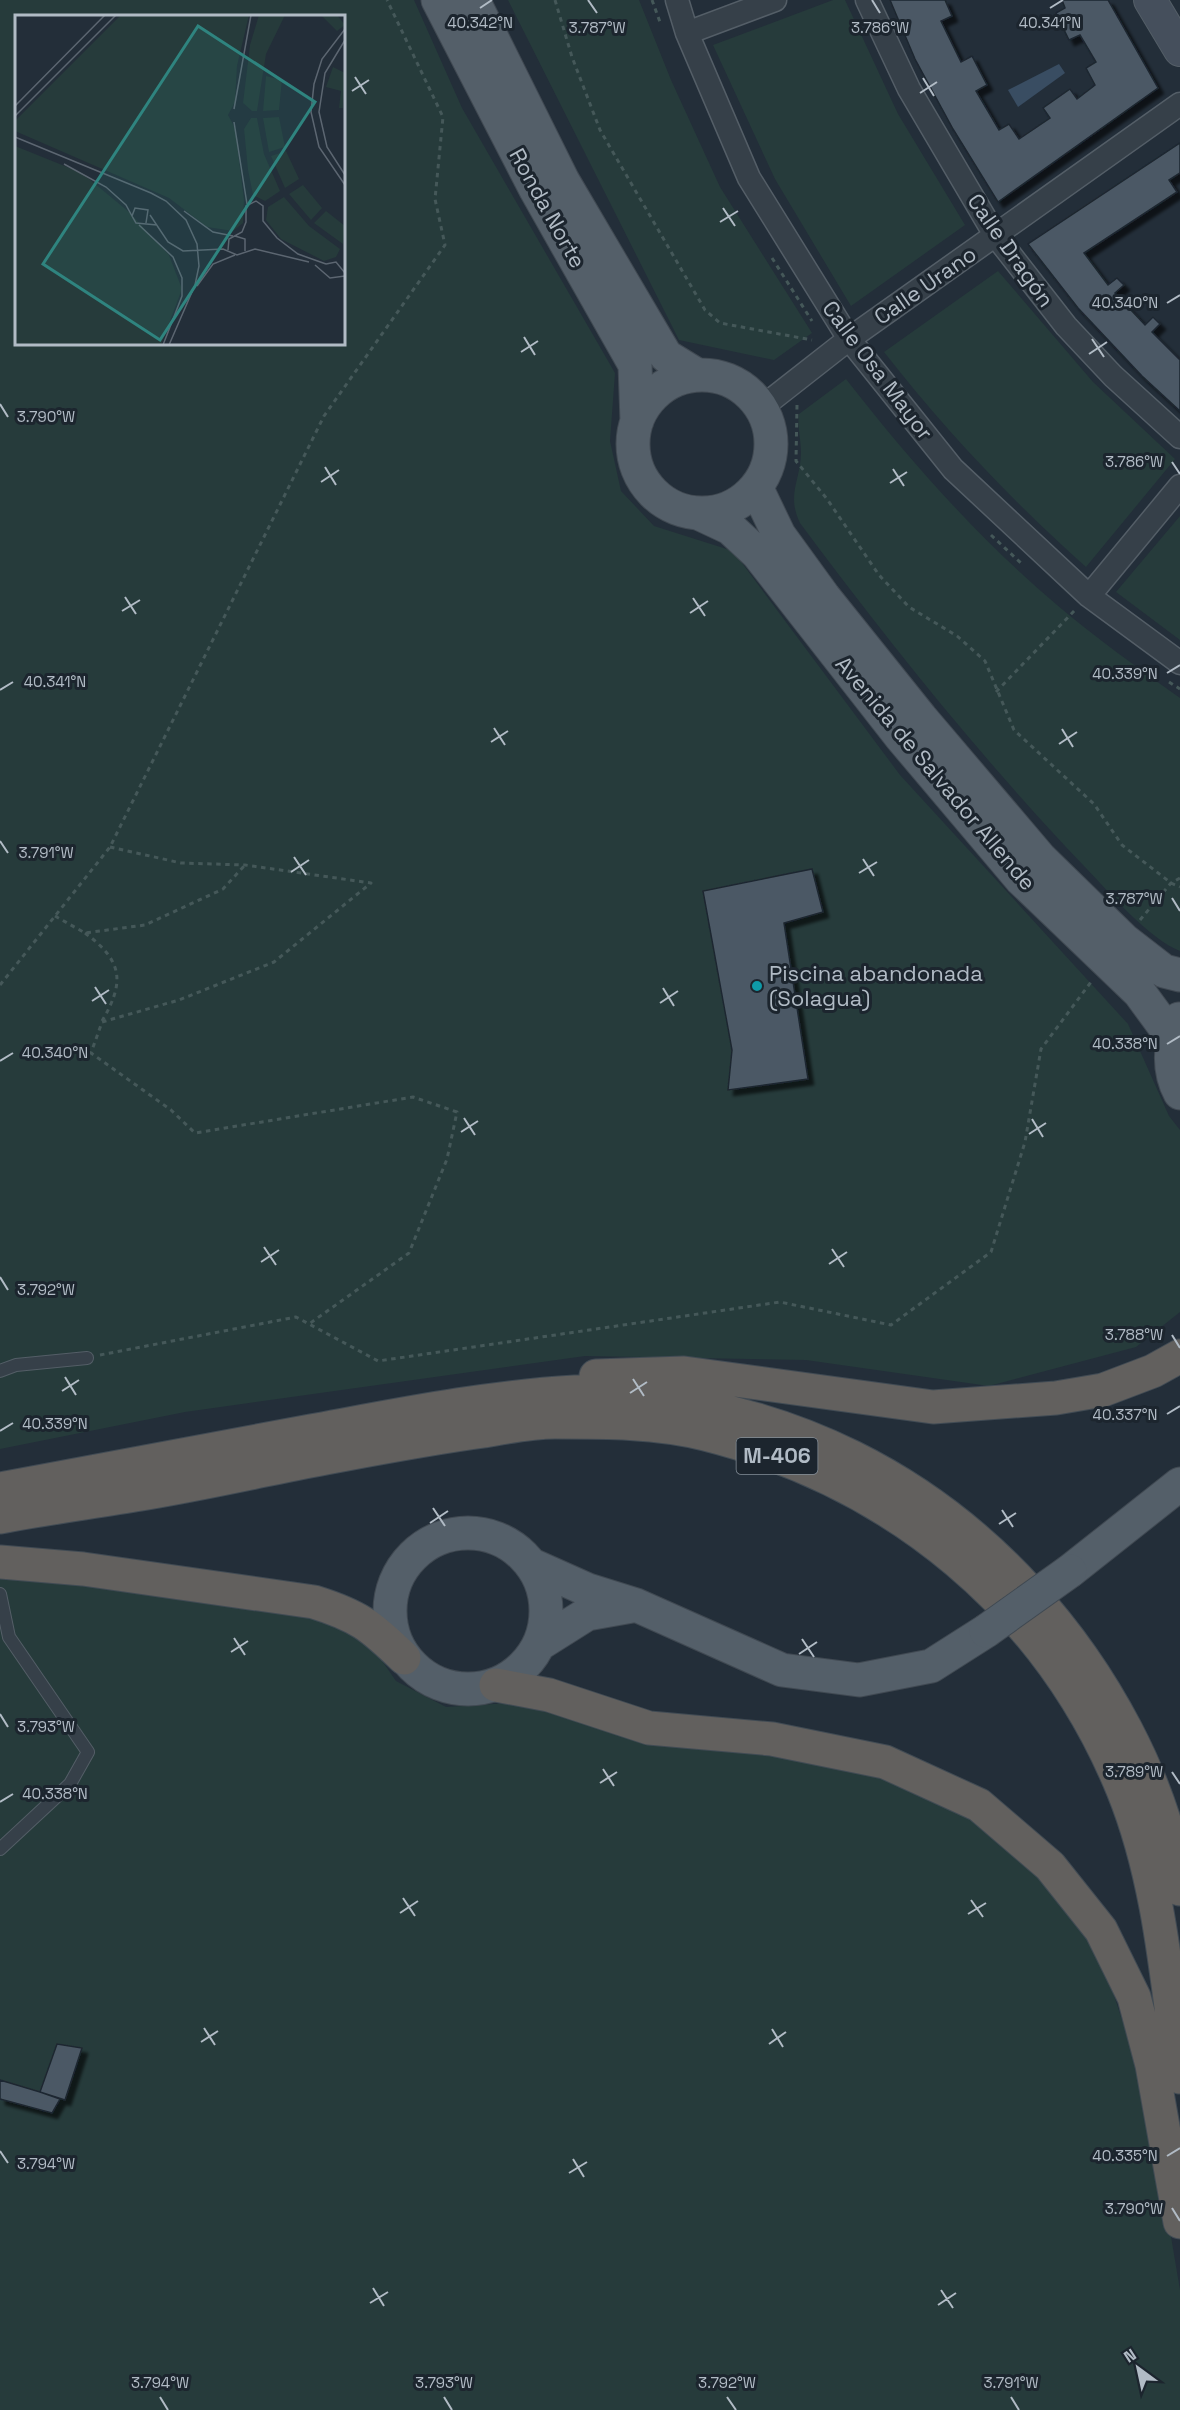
<svg xmlns="http://www.w3.org/2000/svg" width="1180" height="2410" font-family="'Space Grotesk',sans-serif">
  <defs>
    <filter id="shadow"><feDropShadow dx="5.5" dy="5.5" stdDeviation="1.5" flood-color="#0009"/></filter>
  </defs>
  <rect width="100%" height="100%" fill="#232e39"/>
  <path fill="#263b3b" fill-rule="evenodd" d="M0,0H414L462,108L615,373L610,441L621,491L654,526L733,551L900,775L1128,1024L1169,1116L1180,1130V1312L1136,1347L989,1386L806,1360L585,1356L185,1412L0,1449ZM16,16H344V344H16Z
    M508,0H639L671,80L720,187L812,333L774,360L679,340Z
    M833,0H845L898,114L965,225L851,306L775,179L713,45Z
    M998,271L1093,382L1175,459L1086,567C1012,501 945,430 884,352Z
    M846,379C909,460 978,538 1057,605C1096,638 1138,668 1180,698V951C1149,939 1109,892 1085,867C981,758 890,644 800,523C786,494 801,480 801,452C801,440 797,426 799,414Z
    M1180,516V640L1116,592Z
    M0,1572L304,1610L367,1639L396,1681L446,1707L541,1701L850,1763L929,1789L1032,1862L1096,1942L1147,2094L1180,2290V2410H0Z"/>
  <path fill="#394d62" d="M1059,64L1065,73L1018,107L1008,90Z"/>
  <path fill="#4b5965" stroke="#1e2730" stroke-width="1.5" filter="url(#shadow)" d="M890,0H945L952,16L941,21L961,62L972,56L987,85L976,91L999,130L1009,124L1019,139L1050,118L1043,108L1070,89L1077,99L1095,85L1086,68L1096,62L1080,35L1069,40L1056,13L1065,8L1062,0H1108L1158,88L998,202L953,129L915,59Z
    M1180,143V173L1169,180L1177,192L1084,253L1108,285L1117,278L1124,285L1115,293L1145,325L1153,317L1160,324L1152,332L1180,360V411L1142,376L1078,308L1028,244Z
    M812,869L823,912L784,923L808,1079L728,1090L732,1050L703,891Z
    M57,2044L82,2048L65,2100L40,2092Z
    M0,2080L40,2092L60,2099L52,2113L0,2099Z"/>
  <g fill="none" stroke-linecap="round" stroke-linejoin="round">
    <defs>
      <path id="service" d="M0,1371L16,1365L87,1358
        M0,1594L9,1637L88,1752L70,1784L0,1849"/>
      <path id="minor" d="M677,0L687,33L749,178L849,339L953,469L1089,596L1180,663
        M867,0L909,89L995,235L1066,326L1113,376L1180,437
        M687,33L775,0
        M761,408L849,339L1180,104
        M1089,596L1180,486"/>
      <path id="secondary" d="M1150,0L1180,50"/>
      <path id="primary" d="M438,0L536,190L635,365L637,421
        M473,0L563,181L666,356L697,375
        M633 444a69 69 0 1 1 138 0a69 69 0 1 1-138 0Z
        M756,487L779,535L824,597L921,718L1040,858L1124,940L1164,971L1180,975
        M698,513L730,528L758,554L901,737L1021,879L1139,992L1172,1037
        M1179,1019C1170,1044 1167,1069 1180,1093
        M390 1611a78 78 0 1 1 156 0a78 78 0 1 1-156 0Z
        M532,1565L588,1590L636,1605L782,1670L859,1680L931,1666L986,1631
        M1070,1571L1180,1484
        M541,1643L587,1614L632,1606"/>
      <path id="trunk" d="M596,1376L684,1373L933,1407L1056,1398L1103,1390L1153,1371L1180,1356
        M0,1489C104,1470 208,1450 311,1431C398,1415 486,1397 575,1392C596,1391 618,1395 639,1397C792,1412 926,1478 1029,1591C1102,1671 1164,1781 1180,1889
        M0,1517C47,1508 94,1502 141,1494C196,1485 250,1473 304,1462C364,1451 424,1439 484,1431C507,1427 531,1422 555,1422C604,1422 657,1422 705,1434C895,1482 1048,1607 1123,1790C1160,1881 1167,1982 1180,2077
        M0,1562L83,1569L314,1602C359,1616 371,1626 404,1658
        M496,1685L549,1695L649,1728L772,1739L885,1762L979,1805L1050,1866L1101,1930L1134,1997L1152,2065L1180,2222"/>
    </defs>
    <use href="#service" stroke="#545e67" stroke-width="14"/>
    <use href="#minor" stroke="#545e67" stroke-width="25"/>
    <use href="#secondary" stroke="#545e67" stroke-width="34"/>
    <use href="#primary" stroke="#404952" stroke-width="35"/>
    <use href="#trunk" stroke="#414b54" stroke-width="35"/>
    <path stroke="#455859" stroke-width="3" stroke-dasharray="4.5 4.5" stroke-linecap="butt" d="M555,0L572,57L600,130L705,310L720,323L812,340
      M652,0L660,22
      M772,258L812,321
      M797,405L796,461L827,499L879,575L909,607L957,636L985,661L1014,730L1094,804L1122,845L1171,883L1180,887
      M991,535L1023,565
      M1169,682L1180,689
      M996,692L1075,610
      M110,847L181,863L245,865L371,883L274,962L179,1000L102,1022L91,1053L171,1110L195,1133L413,1097L457,1112L447,1159L409,1253L309,1324
      M55,916L85,933L145,925L223,889L245,865
      M1140,920L1171,883L1180,878
      M85,933C123,961 125,982 102,1021
      M0,985L110,847L324,416L445,245L435,199L443,117L387,0
      M100,1355L296,1317L378,1361L780,1302L891,1325L991,1252L1025,1142L1041,1049L1091,982"/>
    <use href="#service" stroke="#364049" stroke-width="12"/>
    <use href="#minor" stroke="#364049" stroke-width="22"/>
    <use href="#secondary" stroke="#454f5c" stroke-width="32"/>
    <use href="#primary" stroke="#545f69" stroke-width="33"/>
    <use href="#trunk" stroke="#62605e" stroke-width="33"/>
    <defs>
      <path id="primary-bridge" d="M986,1631L1070,1571"/>
    </defs>
    <use href="#primary-bridge" stroke="#404952" stroke-width="35" stroke-linecap="butt"/>
    <use href="#primary-bridge" stroke="#545f69" stroke-width="33"/>
  </g>
  <path fill="none" stroke="#b1bbc5" stroke-width="2" d="M588,0L597,13M872,0L880,13M480,8L492,0M1050,8L1063,0M355,77L366,94M923,78L934,96M352,91L369,80M920,93L937,82M723,208L735,226M720,222L738,211M1167,303L1180,295M524,337L535,355M1092,339L1104,357M521,352L538,341M1089,354L1107,342M0,404L8,417M1172,462L1180,474M325,467L336,485M893,469L904,486M321,482L339,470M890,483L907,472M125,597L136,614M693,598L705,616M122,611L140,600M690,613L708,601M1167,673L1180,665M0,690L13,682M494,728L505,745M1062,729L1073,747M491,742L508,731M1059,744L1077,732M0,841L8,853M294,857L306,875M863,859L874,876M291,872L309,860M859,873L877,862M1172,898L1180,911M95,987L106,1004M663,988L674,1006M92,1001L109,990M660,1003L678,991M1167,1044L1180,1036M0,1061L13,1053M464,1118L475,1135M1032,1119L1043,1137M461,1132L478,1121M1029,1134L1046,1123M264,1247L276,1265M832,1249L844,1267M261,1262L279,1250M829,1264L847,1252M0,1277L8,1290M1172,1335L1180,1348M65,1377L76,1395M633,1379L644,1396M62,1391L79,1380M630,1393L647,1382M1167,1414L1180,1406M0,1431L13,1423M433,1508L445,1526M1002,1510L1013,1527M430,1523L448,1511M999,1524L1016,1513M234,1638L245,1655M802,1639L814,1657M231,1652L248,1641M799,1654L817,1642M0,1714L8,1727M603,1769L614,1786M1172,1772L1180,1784M600,1783L617,1772M0,1802L13,1794M403,1898L415,1916M971,1900L983,1917M400,1913L418,1901M968,1914L986,1903M204,2028L215,2045M772,2029L783,2047M201,2042L218,2031M769,2044L786,2032M0,2151L8,2163M1167,2156L1180,2148M573,2159L584,2177M569,2173L587,2162M1172,2208L1180,2221M373,2288L384,2306M941,2290L953,2308M370,2303L388,2292M938,2305L956,2293M160,2397L168,2410M444,2397L452,2410M727,2397L736,2410M1011,2397L1019,2410"/>
  <circle fill="#0f9aa8" stroke="#1c252e" stroke-width="2" cx="757" cy="986" r="6"/>
  <g text-anchor="middle" stroke-width="6" stroke-linejoin="round" paint-order="stroke">
    <rect fill="#1c252e" stroke="#848e98" stroke-width="1.5" x="736.5" y="1438" width="81" height="36" rx="4.5"/>
    <g font-size="21" font-weight="bold" fill="#b1bbc5">
      <text x="777" y="1463">M-406</text>
    </g>
    <g font-size="22" fill="#b1bbc5" stroke="#1c252e">
      <text transform="translate(548 208) rotate(61)" y="8">Ronda Norte</text>
      <text transform="translate(1011 250) rotate(55)" y="8">Calle Dragón</text>
      <text transform="translate(925 285) rotate(-35)" y="8">Calle Urano</text>
      <text transform="translate(878 370) rotate(53)" y="8">Calle Osa Mayor</text>
      <text transform="translate(936 773) rotate(50)" y="8">Avenida de Salvador Allende</text>
    </g>
    <g font-size="22" fill="#b1bbc5" stroke="#1c252e" text-anchor="start">
      <text x="769" y="981">Piscina abandonada<tspan x="769" dy="25">(Solagua)</tspan></text>
    </g>
  </g>
  <g transform="translate(15 15)">
    <rect width="330" height="330" fill="#232e39"/>
    <path d="M106,0H234L222,51L220,87L213,100L220,113L229,185L228,208L218,216L192,212L154,183L0,116V106ZM244,0H270L251,39L242,96H237L228,88L235,30ZM306,0H322L330,10L322,16ZM318,52L330,58L328,93H324L326,76L311,72ZM251,61L267,65L264,95L248,96ZM264,102L270,132L254,137L248,103ZM236,103H242L249,139L265,176L250,186L238,180L233,155L229,114ZM0,131L67,158L114,197L154,240L167,274L146,330H0ZM271,136L284,164L270,173L256,141ZM288,170L307,193L296,205L274,179ZM269,182L294,211L325,234L321,242L309,246L266,224L251,205L253,192ZM311,196L330,211L328,229L299,208Z" fill="#263b3b"/>
    <path fill="none" stroke="#5c6671" stroke-width="1.5" d="M330,14L307,44L299,69L296,97L304,132L330,170M330,25L310,58L304,97L312,132L330,160M0,91L90,0M219,94L236,0M0,101L101,0M219,107L232,189M0,122L136,178L151,186L171,205L182,229L184,251L180,270L154,330M49,149L91,172L111,190L117,201M169,196L198,217L218,221M135,200L153,227L168,236L208,234L222,240L240,234L294,247M131,208L133,195L120,193L117,201L121,208L142,210M124,210L158,242L167,263V281L148,330M220,221L230,224V236M213,235L214,224L227,217L231,207V191L241,186L248,191V206L262,223L283,239L311,249M311,249L321,247L330,258M300,250L315,263L330,261M182,271L198,249L220,240"/>
    <path fill="#2f847f" fill-opacity="0.15" stroke="#2f847f" stroke-width="3" d="M183,11L300,87L145,325L28,249Z"/>
    <rect width="330" height="330" fill="none" stroke="#b1bbc5" stroke-width="3"/>
  </g>
  <g font-size="15" text-anchor="middle" fill="#b1bbc5" stroke="#1c252e" stroke-width="6" stroke-linejoin="round" paint-order="stroke">
    <text x="480" y="28">40.342°N</text>
    <text x="1050" y="28">40.341°N</text>
    <text x="597" y="33">3.787°W</text>
    <text x="880" y="33">3.786°W</text>
    <text x="1125" y="308">40.340°N</text>
    <text x="46" y="422">3.790°W</text>
    <text x="1134" y="467">3.786°W</text>
    <text x="1125" y="679">40.339°N</text>
    <text x="55" y="687">40.341°N</text>
    <text x="46" y="858">3.791°W</text>
    <text x="1134" y="904">3.787°W</text>
    <text x="1125" y="1049">40.338°N</text>
    <text x="55" y="1058">40.340°N</text>
    <text x="46" y="1295">3.792°W</text>
    <text x="1134" y="1340">3.788°W</text>
    <text x="1125" y="1420">40.337°N</text>
    <text x="55" y="1429">40.339°N</text>
    <text x="46" y="1732">3.793°W</text>
    <text x="1134" y="1777">3.789°W</text>
    <text x="55" y="1799">40.338°N</text>
    <text x="1125" y="2161">40.335°N</text>
    <text x="46" y="2169">3.794°W</text>
    <text x="1134" y="2214">3.790°W</text>
    <text x="160" y="2388">3.794°W</text>
    <text x="444" y="2388">3.793°W</text>
    <text x="727" y="2388">3.792°W</text>
    <text x="1011" y="2388">3.791°W</text>
  </g>
  <g transform="translate(1138 2368) rotate(327)" stroke="#1c252e" stroke-width="4.5" paint-order="stroke">
  <path d="M0-4.5L10 22L0 15L-10 22Z" fill="#b1bbc5"/>
  <text y="-9" font-size="16" font-weight="bold" text-anchor="middle" fill="#b1bbc5">N</text>
  </g>
</svg>
